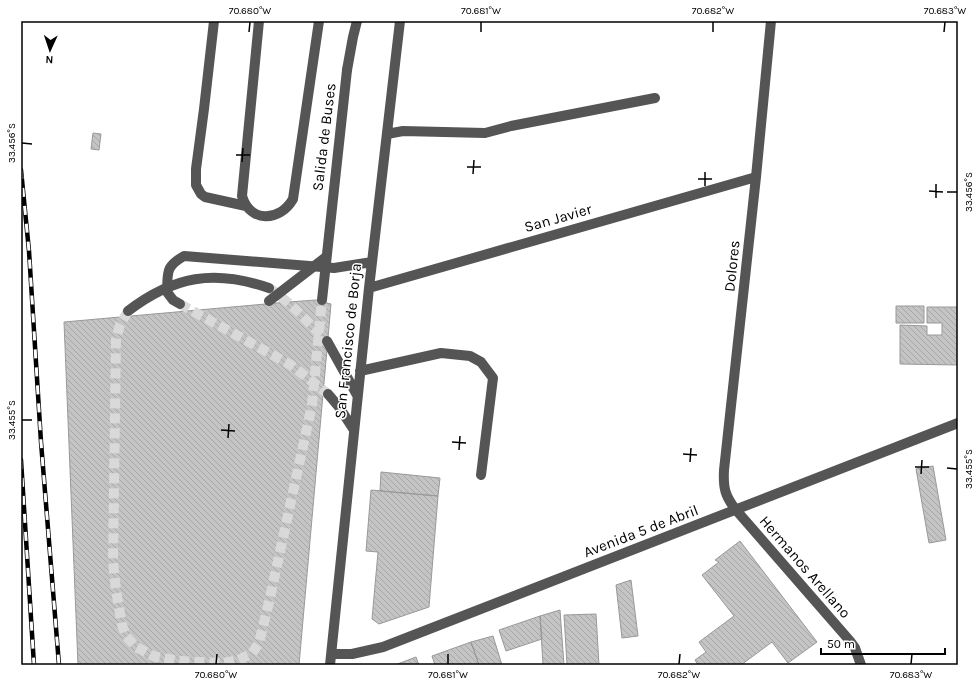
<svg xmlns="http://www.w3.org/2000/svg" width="979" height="686" font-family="Karla,sans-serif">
  <defs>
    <pattern id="building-back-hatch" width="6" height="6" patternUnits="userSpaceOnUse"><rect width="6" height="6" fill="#c4c4c4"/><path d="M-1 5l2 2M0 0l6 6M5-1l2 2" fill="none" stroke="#a7a7a7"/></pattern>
  </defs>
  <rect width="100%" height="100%" fill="#fff"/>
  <path fill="url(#building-back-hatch)" stroke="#999" d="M93,133L101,134L99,150L91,149Z
    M316,300L331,304L299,665H78L64,322L288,302Z
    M896,306H924V323H896Z
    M927,307H958V365L900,364V325L927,326V335H942V323H927Z
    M933,466L946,540L929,543L916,469Z
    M381,472L440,478L438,496L380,491Z
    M371,490L438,496L429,607L379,624L372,619L378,552L366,551Z
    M740,541L817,642L788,663L772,642L741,665H698L695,660L706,652L699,642L734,616L702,575L719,562L715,560Z
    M631,580L638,636L622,638L616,585Z
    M560,610L564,665H543L540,616Z
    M596,614L599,665H567L564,615Z
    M540,616L542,639L506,651L499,630Z
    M493,636L502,665H479L471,642Z
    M471,642L479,665H435L432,656Z
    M416,657L419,665H395Z"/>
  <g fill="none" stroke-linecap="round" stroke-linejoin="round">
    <path stroke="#d9d9d9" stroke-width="10" stroke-dasharray="10 5" stroke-linecap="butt" d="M269,288C289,301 305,319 322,336
      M180,304L291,365L328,394
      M128,311L120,325L116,339L113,562L116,590L122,625L126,636L136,647L153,656L179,661L223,663L239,660L252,653L259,643L269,602L312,405L322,300"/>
    <path stroke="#555" stroke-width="10" d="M214,21L204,109L196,169V185L201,194L205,197L246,206
      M259,21L242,196C250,223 280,222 293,199L319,21
      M771,21L756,177L724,470C723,488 725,496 736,510L850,641L855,648L861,665
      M347,70L353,37L357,21
      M387,134L403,131L485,133L511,126L655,98
      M369,288L756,177
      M180,304L173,300L167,292C168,272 165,267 184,256L334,268L372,262
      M327,341L357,395
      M360,371L441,353L470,356L481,362L493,378L481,475
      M328,394L339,407L354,430
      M332,654H352L383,647L958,423
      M330,665L369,288L400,21"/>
    <defs>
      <path id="rail" d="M21,170L29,251L41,442L59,665
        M21,460L34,665"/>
    </defs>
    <use href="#rail" stroke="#000" stroke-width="4.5"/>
    <use href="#rail" stroke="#fff" stroke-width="3" stroke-dasharray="9" stroke-linecap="butt"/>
    <path stroke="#555" stroke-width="10" d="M322,300L347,70
      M269,301L326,257
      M128,311C174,276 214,269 269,288"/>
  </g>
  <path fill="none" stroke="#000" stroke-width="1.5" d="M249,32L250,22M481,32V22M713,32V22M944,32L945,22M22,143L32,144M236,155H250M242,162L243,148M467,167H481M473,174L474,160M698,179H712M705,186V172M929,191L943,192M947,192H957M936,198V184M22,420H32M221,430L235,431M228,438L229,424M452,442L466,443M459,450L460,436M683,454L697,455M690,462L691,448M915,467H929M947,468L957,469M921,474L922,460M216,664L217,654M448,664V654M679,664L680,654M911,664L912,654"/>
  <g text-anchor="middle" stroke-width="3" stroke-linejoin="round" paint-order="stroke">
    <g font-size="15" fill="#000" stroke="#fff">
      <text transform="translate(324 137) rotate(-83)" y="5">Salida de Buses</text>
      <text transform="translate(558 218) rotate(-16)" y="5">San Javier</text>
      <text transform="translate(732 266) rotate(-84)" y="5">Dolores</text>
      <text transform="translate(348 341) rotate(-84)" y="5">San Francisco de Borja</text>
      <text transform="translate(641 531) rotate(-21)" y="5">Avenida 5 de Abril</text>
      <text transform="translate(805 567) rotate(49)" y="5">Hermanos Arellano</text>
    </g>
  </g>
  <rect width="979" height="686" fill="none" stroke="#ffffff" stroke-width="44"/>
  <g transform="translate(50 50) rotate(183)" stroke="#ffffff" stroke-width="3" paint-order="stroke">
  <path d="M0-3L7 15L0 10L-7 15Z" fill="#000000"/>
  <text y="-6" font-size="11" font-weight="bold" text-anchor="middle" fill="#000000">N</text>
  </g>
  <path d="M821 648v6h124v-6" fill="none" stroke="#000000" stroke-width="2"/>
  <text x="827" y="648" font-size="12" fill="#000000" stroke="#ffffff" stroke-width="3" paint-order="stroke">50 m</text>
  <rect x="22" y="22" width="935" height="642" fill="none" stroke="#000" stroke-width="1.5"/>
  <g font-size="10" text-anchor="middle" fill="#000">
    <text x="250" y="14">70.680°W</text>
    <text x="481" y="14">70.681°W</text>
    <text x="713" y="14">70.682°W</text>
    <text x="945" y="14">70.683°W</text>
    <text transform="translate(11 143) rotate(-90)" y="4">33.456°S</text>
    <text transform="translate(968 192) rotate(-90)" y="4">33.456°S</text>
    <text transform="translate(11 420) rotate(-90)" y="4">33.455°S</text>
    <text transform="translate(968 469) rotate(-90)" y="4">33.455°S</text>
    <text x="216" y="678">70.680°W</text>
    <text x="448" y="678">70.681°W</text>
    <text x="679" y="678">70.682°W</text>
    <text x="911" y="678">70.683°W</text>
  </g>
</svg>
